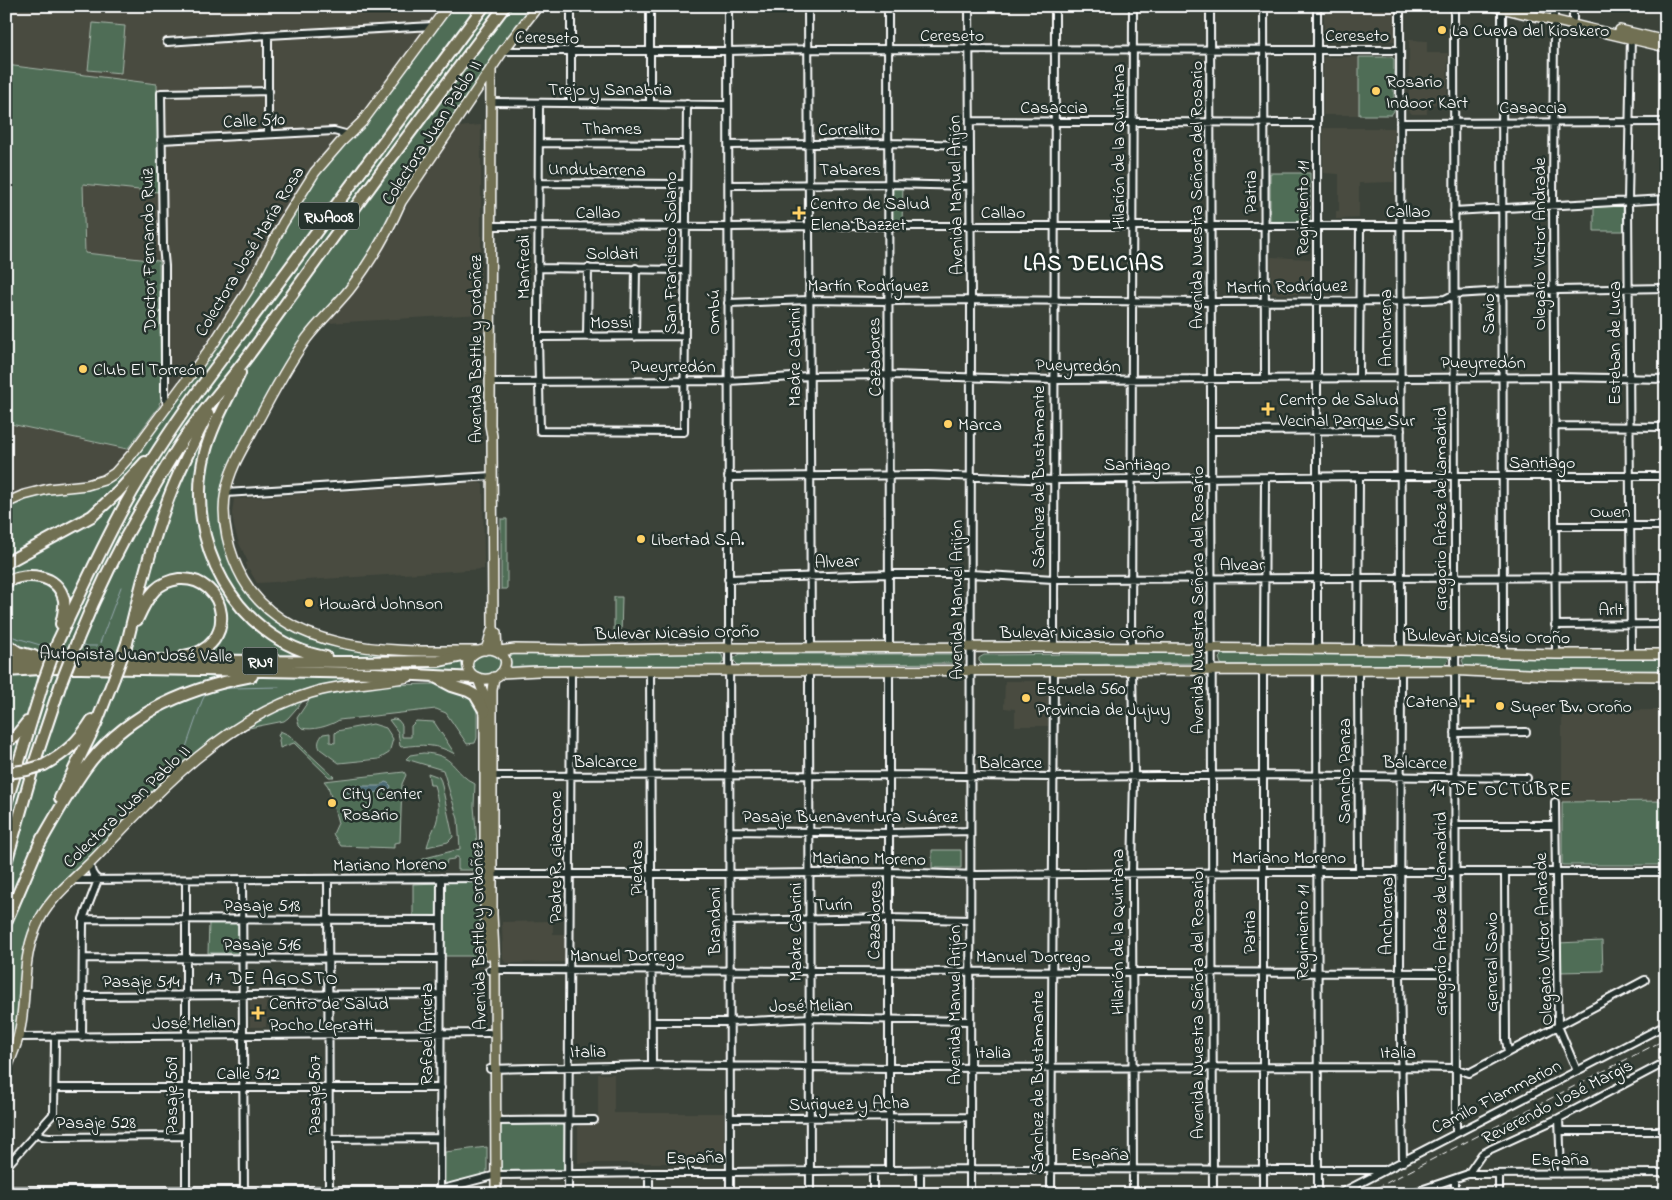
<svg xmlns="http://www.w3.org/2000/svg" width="1672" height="1200" font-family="'Indie Flower',sans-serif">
  <rect width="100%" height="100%" fill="#3b4239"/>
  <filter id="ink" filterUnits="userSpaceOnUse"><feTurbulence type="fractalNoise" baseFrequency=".02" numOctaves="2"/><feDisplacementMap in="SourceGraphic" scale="10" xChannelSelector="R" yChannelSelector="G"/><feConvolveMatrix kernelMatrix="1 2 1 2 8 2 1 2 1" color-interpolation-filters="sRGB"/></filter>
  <g filter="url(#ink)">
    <path fill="#4a4c41" d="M6,6H448L248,290L115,473L6,503Z
      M1324,6H1395V41L1324,40Z
      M1409,40L1427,41V53H1448L1447,104L1427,105V114H1412L1409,111Z
      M1323,57H1359V115H1323Z
      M481,125V314L327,323L361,283L395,231L411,197L428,169L459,127Z
      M1323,128H1394V182L1359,183V218L1336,219V211H1339V174L1323,173Z
      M1271,257L1311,259V294H1271Z
      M479,482L483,485L484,569L257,583L249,569L246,570V563L248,562L239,543L234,527L232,514L234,499Z
      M1005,681H1044L1048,687V726H1015V709L1004,708Z
      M1666,710V801L1562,802V711Z
      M553,921V934H566V962L506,963L503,959L502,922Z
      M250,1000H266V1027H250Z
      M598,1074H614V1113H724V1159L720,1163H578V1127L582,1122H598Z"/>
    <path fill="#4f6d56" stroke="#a7b6aa" d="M448,6H538L401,202L371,260L307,338L231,470L224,517L247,586L291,626L363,646L481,650L504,657L498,676L432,675L346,685L266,711L194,760L90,864L37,924L22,1006L6,1070V503L24,495L87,485L115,473L214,343L283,223L341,142Z
      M93,23L125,26L121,73L88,70Z
      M1359,57H1391L1394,59V111L1391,115H1359Z
      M6,65L157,84L158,192L83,184L85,253L159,261L161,401L159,403L160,405L135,439V442H133L127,449L6,423Z
      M1270,173H1310V223H1270Z
      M903,185L902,224L889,225L890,186Z
      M1623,206L1624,231H1594V207Z
      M501,519H507V589H501Z
      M614,597H622L621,637H614Z
      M718,653L722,655L724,661L720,666H521L510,668L511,661L510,656L511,654Z
      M1200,653L1205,659L1203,662L1200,663L984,666L979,661V658L984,655Z
      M1444,653L1449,658L1448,661L1443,665H1224L1221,664L1219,658L1223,654Z
      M740,654H959L964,657V660L961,663L738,665L734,661V658Z
      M1467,656L1572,659H1666V670L1547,671L1467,667L1464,665L1462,660Z
      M435,684L461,693L473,699L477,708V738L475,743L467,744L446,713L436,709L339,720C330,726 312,731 302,728L299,725L297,718L311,697L330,691L382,685Z
      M303,701L288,718L284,721L244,729L284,707Z
      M394,719L398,720L402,725V737H411V726L416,721L434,722L455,754C437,744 422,744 401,747L400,746L398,732L389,720Z
      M373,724L386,728L393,739L389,753L379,759L339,763L320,749C317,743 319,739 323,734L330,733V742L335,743V733L337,731Z
      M280,731L289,735L334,777H329L294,743L280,748L279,740L280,738L278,736Z
      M423,753C456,754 451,771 475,784L474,806L477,842L475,870H458V857H455L454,859L447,860L446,865H431V870H415L413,865L425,858L460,849L458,819L443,770L406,759L410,755Z
      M404,772L406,775L402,784L400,842L394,843V848L341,846L333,834L338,823L328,786L324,781Z
      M428,773L439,777L441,781L453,837L448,842L427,847C429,839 431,835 434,828C441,815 438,798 434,785H430Z
      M1666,801V865H1562V802Z
      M932,850H961V868H932Z
      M441,878H485L489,956H441Z
      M437,883V916H413V884Z
      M209,923H238V953H208Z
      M1602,941L1603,971L1559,972L1558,943Z
      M569,1120V1174L496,1175V1121Z
      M487,1147V1171L485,1175L449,1184L445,1182V1152Z"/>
    <path fill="#4d6c74" stroke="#94a7ac" d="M385,782L388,783L391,786L390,789L387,792C379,791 376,793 370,794C360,794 359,789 349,793L346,791V788L349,786H380Z"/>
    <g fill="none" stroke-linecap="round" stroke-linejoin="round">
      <path stroke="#94a7ac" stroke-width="1" d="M7,635L50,648
        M79,646H97L100,643L121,587
        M59,647H70
        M213,690L233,688L279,687
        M183,756L202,701L207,691"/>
      <defs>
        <path id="minor" d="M571,6V103
          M650,6V103
          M728,6L730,1194
          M808,6L811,648
          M888,6L889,648
          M969,6L971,300L970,1194
          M1210,6L1213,1194
          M1264,6L1265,378
          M1400,6L1401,650
          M1454,6L1456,1132
          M1502,6L1503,652
          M1554,15L1553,206L1556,654
          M1573,19V6
          M1631,35L1628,201L1631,654
          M167,42L268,35L433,26
          M503,51H728L817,49L1400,50
          M492,102L728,105
          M539,103L538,337L540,431L684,432L687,104
          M970,121L1317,123
          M1400,123L1666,122
          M268,134V35
          M161,140L334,131L349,135
          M539,143L686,144
          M729,145L888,143L970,145
          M539,183L685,184
          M729,185L889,184L970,186
          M1454,211L1666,199
          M492,226L729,227L808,226H1454
          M538,268L685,270
          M728,303L809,300L889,301L971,300L1211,302L1400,301L1445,299L1455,294L1503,291L1666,288
          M538,337L685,336
          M587,337L588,268
          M635,337L636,268
          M1359,378L1360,226
          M491,382L728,381L809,376L890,375L1054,380L1555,377L1666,379
          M167,405L165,395V266L163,246L161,93L269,91
          M1554,426L1666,427
          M1211,431L1401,430
          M728,477L928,475L1053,480L1359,476H1666
          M225,493L492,476
          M1555,526H1666
          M728,579L889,574H971L1053,579L1666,577
          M1555,625L1666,624
          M1054,647L1055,6
          M1131,648L1133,6
          M1264,649L1265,478
          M1317,650V6
          M1358,650L1359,476
          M650,670L652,1065
          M1132,670L1134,776L1132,874L1133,1194
          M1263,670V1194
          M1317,670L1318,1194
          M1358,670L1359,872
          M1401,670L1400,973L1403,1162
          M809,671L810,1194
          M889,671V1170
          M1455,733L1526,732
          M492,776L888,775L1053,777L1264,775L1527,778
          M1555,802L1558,1026L1577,1071
          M1455,825H1555
          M729,831L890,833L970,831
          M1505,873L1506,1040L1508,1052
          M73,880L485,878L493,874H729L890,872L976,875L1264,872H1666
          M242,880L244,1194
          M328,880L329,1191
          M186,881V1191
          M83,919L441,920
          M729,921L889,918L970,920
          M1665,944H1666
          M83,958L441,959
          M489,970L1456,973
          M82,996L441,994
          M652,1022H729L810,1018L969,1021
          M18,1037L489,1033
          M82,1038L83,919L98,880C92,875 91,871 90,864
          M1665,1063L1666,1088
          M490,1069L652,1065L889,1068L1401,1067L1454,1068L1469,1073L1645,980
          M55,1088H441
          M730,1118L969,1117
          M1559,1118L1561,1174
          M496,1121L594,1120
          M1560,1131H1666
          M37,1133L42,1136L49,1137L186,1136
          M329,1139L440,1138
          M6,1167L54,1113L55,1038
          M873,1170V1194
          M920,1170V1194
          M649,1173V1194
          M1468,1174L1482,1154L1491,1149L1559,1118L1666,1062
          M1499,1174V1194
          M1455,1179V1194
          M6,1190H439L496,1175L970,1169L1385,1170
          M440,1190L441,878
          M568,1194L571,671
          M1051,1194L1054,670
          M1339,1194L1666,1025
          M1409,1194L1468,1174L1666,1173"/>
        <path id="major" d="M1493,6L1666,47
          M1620,30L1666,41
          M491,70L490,425L492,436L493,629L496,633L497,650
          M6,503L24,495L48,489L87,485L104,480L115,473L132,454L214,343L248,290L283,223L315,172L341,142L362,122L448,6
          M490,649C502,651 510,659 503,671C500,675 497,677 493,678C466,686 454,651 490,649Z
          M485,650C490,643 489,635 493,629
          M477,651C398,651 288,657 243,579C229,554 220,520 226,491C230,467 244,447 255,426C271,397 287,365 307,338C320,321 336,306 349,290C370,263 387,234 401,202L503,51L538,6
          M499,651L515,649L580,650L735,648L1046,647L1401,650L1556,654H1666
          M501,673L539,671L1447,670L1547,675L1666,676
          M494,677L492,690V914L495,970L496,1194
          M478,679L483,692L485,704V914L489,955
          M6,1070C10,1060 15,1049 18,1038C28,1001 20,964 36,927C49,896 78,877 100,853C157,791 228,717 311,693C343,683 376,684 408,677"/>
        <path id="highway" d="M240,373C228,399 212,425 205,453C183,539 235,641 326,657
          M6,563L92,516L118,492L145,462
          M6,582C26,572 58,573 64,600C65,608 63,616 61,624
          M137,620C142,609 147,598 155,590C161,584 171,580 179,579C228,576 240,648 184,656
          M78,639C98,589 122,541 150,494C164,470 178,445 195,423C216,395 239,370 259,341C339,228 421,117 505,6
          M58,641C80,595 101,548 126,503C148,463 174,425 201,387L484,6
          M127,643C139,594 151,544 169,497C180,468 194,441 208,414
          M6,644L18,652L34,656
          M6,661L47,659L352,662L439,661L472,654
          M6,671L57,668H80L375,673L476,678
          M435,677L452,686L468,691L475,695L485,712
          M6,742L15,737L27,722
          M44,765C66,753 79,741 92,720
          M60,798L96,724L114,678
          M6,804L44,680
          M39,845C54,819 68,793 85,769C124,714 187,688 252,676
          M6,863L35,761L61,683
          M6,922L42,838"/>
      </defs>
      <use href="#minor" stroke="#fff" stroke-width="10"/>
      <use href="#major" stroke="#fff" stroke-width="12"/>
      <use href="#highway" stroke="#fff" stroke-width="14"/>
      <use href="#minor" stroke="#26332d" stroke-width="6"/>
      <use href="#major" stroke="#716f52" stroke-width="9"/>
      <use href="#highway" stroke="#716f52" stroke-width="10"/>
      <path stroke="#fff" stroke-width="1" stroke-dasharray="8 4" stroke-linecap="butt" d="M1365,1194L1666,1039"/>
      <defs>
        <path id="highway-bridge" d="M114,678L127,643
          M44,680L58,641
          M61,683L78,639
          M8,773L27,770L44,765"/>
      </defs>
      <use href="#highway-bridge" stroke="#fff" stroke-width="14" stroke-linecap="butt"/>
      <use href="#highway-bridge" stroke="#716f52" stroke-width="10"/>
    </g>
  </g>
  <g fill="#ffd166" stroke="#26332d" stroke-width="2">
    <circle cx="1442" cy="30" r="5"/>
    <circle cx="1376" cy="91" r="5"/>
    <path d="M796.5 205.5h5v5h5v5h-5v5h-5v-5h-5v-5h5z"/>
    <circle cx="83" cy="369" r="5"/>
    <path d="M1265.5 401.5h5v5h5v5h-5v5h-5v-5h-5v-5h5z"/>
    <circle cx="948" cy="424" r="5"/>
    <circle cx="641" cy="539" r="5"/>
    <circle cx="309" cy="603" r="5"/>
    <circle cx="1026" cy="698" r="5"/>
    <path d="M1465.5 693.5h5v5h5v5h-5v5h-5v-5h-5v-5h5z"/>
    <circle cx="1500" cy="706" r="5"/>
    <circle cx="332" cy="803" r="5"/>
    <path d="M255.5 1005.5h5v5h5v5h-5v5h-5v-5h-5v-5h5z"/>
  </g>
  <g text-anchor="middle" stroke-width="5" stroke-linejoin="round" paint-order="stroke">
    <g fill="#26332d" stroke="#bec2c0" stroke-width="1">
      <rect x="299" y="202.5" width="60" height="27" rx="4"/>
      <rect x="242.5" y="647.5" width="35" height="27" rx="4"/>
    </g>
    <g font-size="16" font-weight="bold" fill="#fff">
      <text x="329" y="222">RNA008</text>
      <text x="260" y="667">RN9</text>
    </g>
    <g font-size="18" fill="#fff" stroke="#26332d" text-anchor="start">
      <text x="1452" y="36">La Cueva del Kioskero</text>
      <text x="1386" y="87">Rosario<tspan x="1386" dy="21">Indoor Kart</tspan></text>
      <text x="810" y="209">Centro de Salud<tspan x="810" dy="21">Elena Bazzet</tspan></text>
      <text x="93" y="375">Club El Torreón</text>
      <text x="1279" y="405">Centro de Salud<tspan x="1279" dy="21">Vecinal Parque Sur</tspan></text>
      <text x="958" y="430">Marca</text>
      <text x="651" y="545">Libertad S.A.</text>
      <text x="319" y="609">Howard Johnson</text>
      <text x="1036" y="694">Escuela 560<tspan x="1036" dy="21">Provincia de Jujuy</tspan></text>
      <text x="1458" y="707" text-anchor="end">Catena</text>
      <text x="1510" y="712">Super Bv. Oroño</text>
      <text x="342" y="799">City Center<tspan x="342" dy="21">Rosario</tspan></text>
      <text x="269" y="1009">Centro de Salud<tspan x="269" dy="21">Pocho Lepratti</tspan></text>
    </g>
    <g font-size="18" fill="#fff" stroke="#26332d">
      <text x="952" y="41">Cereseto</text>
      <text x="1357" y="41">Cereseto</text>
      <text transform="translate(547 37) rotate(1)" y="6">Cereseto</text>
      <text x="610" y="95">Trejo y Sanabria</text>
      <text x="1054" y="113">Casaccia</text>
      <text x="1533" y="113">Casaccia</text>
      <text transform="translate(254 120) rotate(-3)" y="6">Calle 510</text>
      <text x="612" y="134">Thames</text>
      <text x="849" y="135">Corralito</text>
      <text transform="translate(431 132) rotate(-57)" y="6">Colectora Juan Pablo II</text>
      <text transform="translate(1118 147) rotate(-90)" y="6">Hilarión de la Quintana</text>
      <text transform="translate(597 169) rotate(1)" y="6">Undubarrena</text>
      <text x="850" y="175">Tabares</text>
      <text transform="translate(1250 192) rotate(-90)" y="6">Patria</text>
      <text transform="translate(955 195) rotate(-91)" y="6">Avenida Manuel Arijón</text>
      <text transform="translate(1196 195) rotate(-90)" y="6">Avenida Nuestra Señora del Rosario</text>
      <text transform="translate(1302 208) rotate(-90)" y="6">Regimiento 11</text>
      <text x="1408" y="217">Callao</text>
      <text x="598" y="218">Callao</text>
      <text x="1003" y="218">Callao</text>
      <text transform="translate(1539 244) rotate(-90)" y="6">Olegario Victor Andrade</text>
      <text transform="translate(148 250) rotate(-91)" y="6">Doctor Fernando Ruiz</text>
      <text transform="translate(249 251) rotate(-59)" y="6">Colectora José María Rosa</text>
      <text x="612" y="259">Soldati</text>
      <text transform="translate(670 253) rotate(-90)" y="6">San Francisco Solano</text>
      <text transform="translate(523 267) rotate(-90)" y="6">Manfredi</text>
      <text x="868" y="291">Martín Rodríguez</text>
      <text transform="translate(1287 286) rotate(-1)" y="6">Martín Rodríguez</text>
      <text transform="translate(713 312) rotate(-90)" y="6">Ombú</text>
      <text transform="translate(1488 314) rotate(-90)" y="6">Savio</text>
      <text transform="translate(611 322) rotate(-1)" y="6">Mossi</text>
      <text transform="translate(1385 328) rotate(-90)" y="6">Anchorena</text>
      <text transform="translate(1614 343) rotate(-90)" y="6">Esteban de Luca</text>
      <text transform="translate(475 349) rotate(-90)" y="6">Avenida Battle y Ordoñez</text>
      <text transform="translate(794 357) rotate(-90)" y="6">Madre Cabrini</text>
      <text transform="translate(874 357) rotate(-91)" y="6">Cazadores</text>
      <text x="1483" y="368">Pueyrredón</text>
      <text transform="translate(1078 365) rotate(1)" y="6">Pueyrredón</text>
      <text x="673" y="372">Pueyrredón</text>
      <text x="1542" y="468">Santiago</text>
      <text x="1137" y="470">Santiago</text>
      <text transform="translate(1038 477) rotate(-90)" y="6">Sánchez de Bustamante</text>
      <text transform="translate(1440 509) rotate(-90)" y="6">Gregorio Aráoz de Lamadrid</text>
      <text x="1610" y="517">Owen</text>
      <text transform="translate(837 561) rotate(-2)" y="6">Alvear</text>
      <text x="1242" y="570">Alvear</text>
      <text transform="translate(956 600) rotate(-90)" y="6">Avenida Manuel Arijón</text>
      <text transform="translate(1197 600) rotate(-90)" y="6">Avenida Nuestra Señora del Rosario</text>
      <text x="1611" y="615">Arlt</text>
      <text transform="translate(677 632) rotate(-1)" y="6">Bulevar Nicasio Oroño</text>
      <text x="1082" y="638">Bulevar Nicasio Oroño</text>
      <text transform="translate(1488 636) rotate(1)" y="6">Bulevar Nicasio Oroño</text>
      <text transform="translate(136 654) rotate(1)" y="6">Autopista Juan José Valle</text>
      <text x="605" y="767">Balcarce</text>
      <text x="1010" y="768">Balcarce</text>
      <text transform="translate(1415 762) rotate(1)" y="6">Balcarce</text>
      <text transform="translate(1344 771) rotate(-90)" y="6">Sancho Panza</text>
      <text transform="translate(126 806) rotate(-44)" y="6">Colectora Juan Pablo II</text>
      <text x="850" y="822">Pasaje Buenaventura Suárez</text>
      <text transform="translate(555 857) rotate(-90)" y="6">Padre R. Giaccone</text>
      <text x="1289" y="863">Mariano Moreno</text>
      <text transform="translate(869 858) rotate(1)" y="6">Mariano Moreno</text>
      <text transform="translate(390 864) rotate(-1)" y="6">Mariano Moreno</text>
      <text transform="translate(636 868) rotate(-90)" y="6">Piedras</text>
      <text transform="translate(834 904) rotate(-1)" y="6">Turín</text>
      <text x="262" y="911">Pasaje 518</text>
      <text transform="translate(1440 914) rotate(-90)" y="6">Gregorio Aráoz de Lamadrid</text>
      <text transform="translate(1386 916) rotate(-89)" y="6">Anchorena</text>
      <text transform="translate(874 920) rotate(-89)" y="6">Cazadores</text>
      <text transform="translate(714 921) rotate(-90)" y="6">Brandoni</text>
      <text transform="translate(795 932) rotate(-90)" y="6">Madre Cabrini</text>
      <text transform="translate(1117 932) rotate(-90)" y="6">Hilarión de la Quintana</text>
      <text transform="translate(1249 932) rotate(-90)" y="6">Patria</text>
      <text transform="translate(1302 932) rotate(-90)" y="6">Regimiento 11</text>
      <text transform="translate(478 936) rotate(-91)" y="6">Avenida Battle y Ordoñez</text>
      <text transform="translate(1543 939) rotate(-92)" y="6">Olegario Victor Andrade</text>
      <text x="262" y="950">Pasaje 516</text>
      <text x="627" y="961">Manuel Dorrego</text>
      <text x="1033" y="962">Manuel Dorrego</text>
      <text transform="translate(1491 962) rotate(-90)" y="6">General Savio</text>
      <text x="141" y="987">Pasaje 514</text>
      <text transform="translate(811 1005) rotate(-1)" y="6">José Melian</text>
      <text transform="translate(954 1005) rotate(-90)" y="6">Avenida Manuel Arijón</text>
      <text transform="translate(1197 1005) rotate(-90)" y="6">Avenida Nuestra Señora del Rosario</text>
      <text transform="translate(194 1022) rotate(-1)" y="6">José Melian</text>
      <text transform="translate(426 1034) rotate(-90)" y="6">Rafael Arrieta</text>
      <text transform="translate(588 1051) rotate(-1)" y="6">Italia</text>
      <text x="993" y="1058">Italia</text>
      <text x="1398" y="1058">Italia</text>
      <text x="248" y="1079">Calle 512</text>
      <text transform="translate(1037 1082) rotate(-90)" y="6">Sánchez de Bustamante</text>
      <text transform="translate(314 1095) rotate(-90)" y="6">Pasaje 507</text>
      <text transform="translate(171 1096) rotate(-90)" y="6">Pasaje 509</text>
      <text transform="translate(1496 1096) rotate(-27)" y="6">Camilo Flammarion</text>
      <text transform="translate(1557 1101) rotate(-27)" y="6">Reverendo José Margis</text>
      <text transform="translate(849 1103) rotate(-1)" y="6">Suriguez y Acha</text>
      <text x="96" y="1128">Pasaje 528</text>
      <text x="1100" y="1160">España</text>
      <text transform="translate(695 1157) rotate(-1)" y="6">España</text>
      <text x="1560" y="1165">España</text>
    </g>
    <g font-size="19" letter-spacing="1" fill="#fff" stroke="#26332d">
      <text x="1501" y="795">14 DE OCTUBRE</text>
      <text x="273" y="984">17 DE AGOSTO</text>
    </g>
    <g font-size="22" font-weight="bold" letter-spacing="1" fill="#fff" stroke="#26332d">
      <text x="1094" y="270">LAS DELICIAS</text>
    </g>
  </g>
  <rect width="1672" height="1200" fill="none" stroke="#26332d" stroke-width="25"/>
  <rect x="12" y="12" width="1647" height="1175" fill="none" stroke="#fff" stroke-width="2" filter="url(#ink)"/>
</svg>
